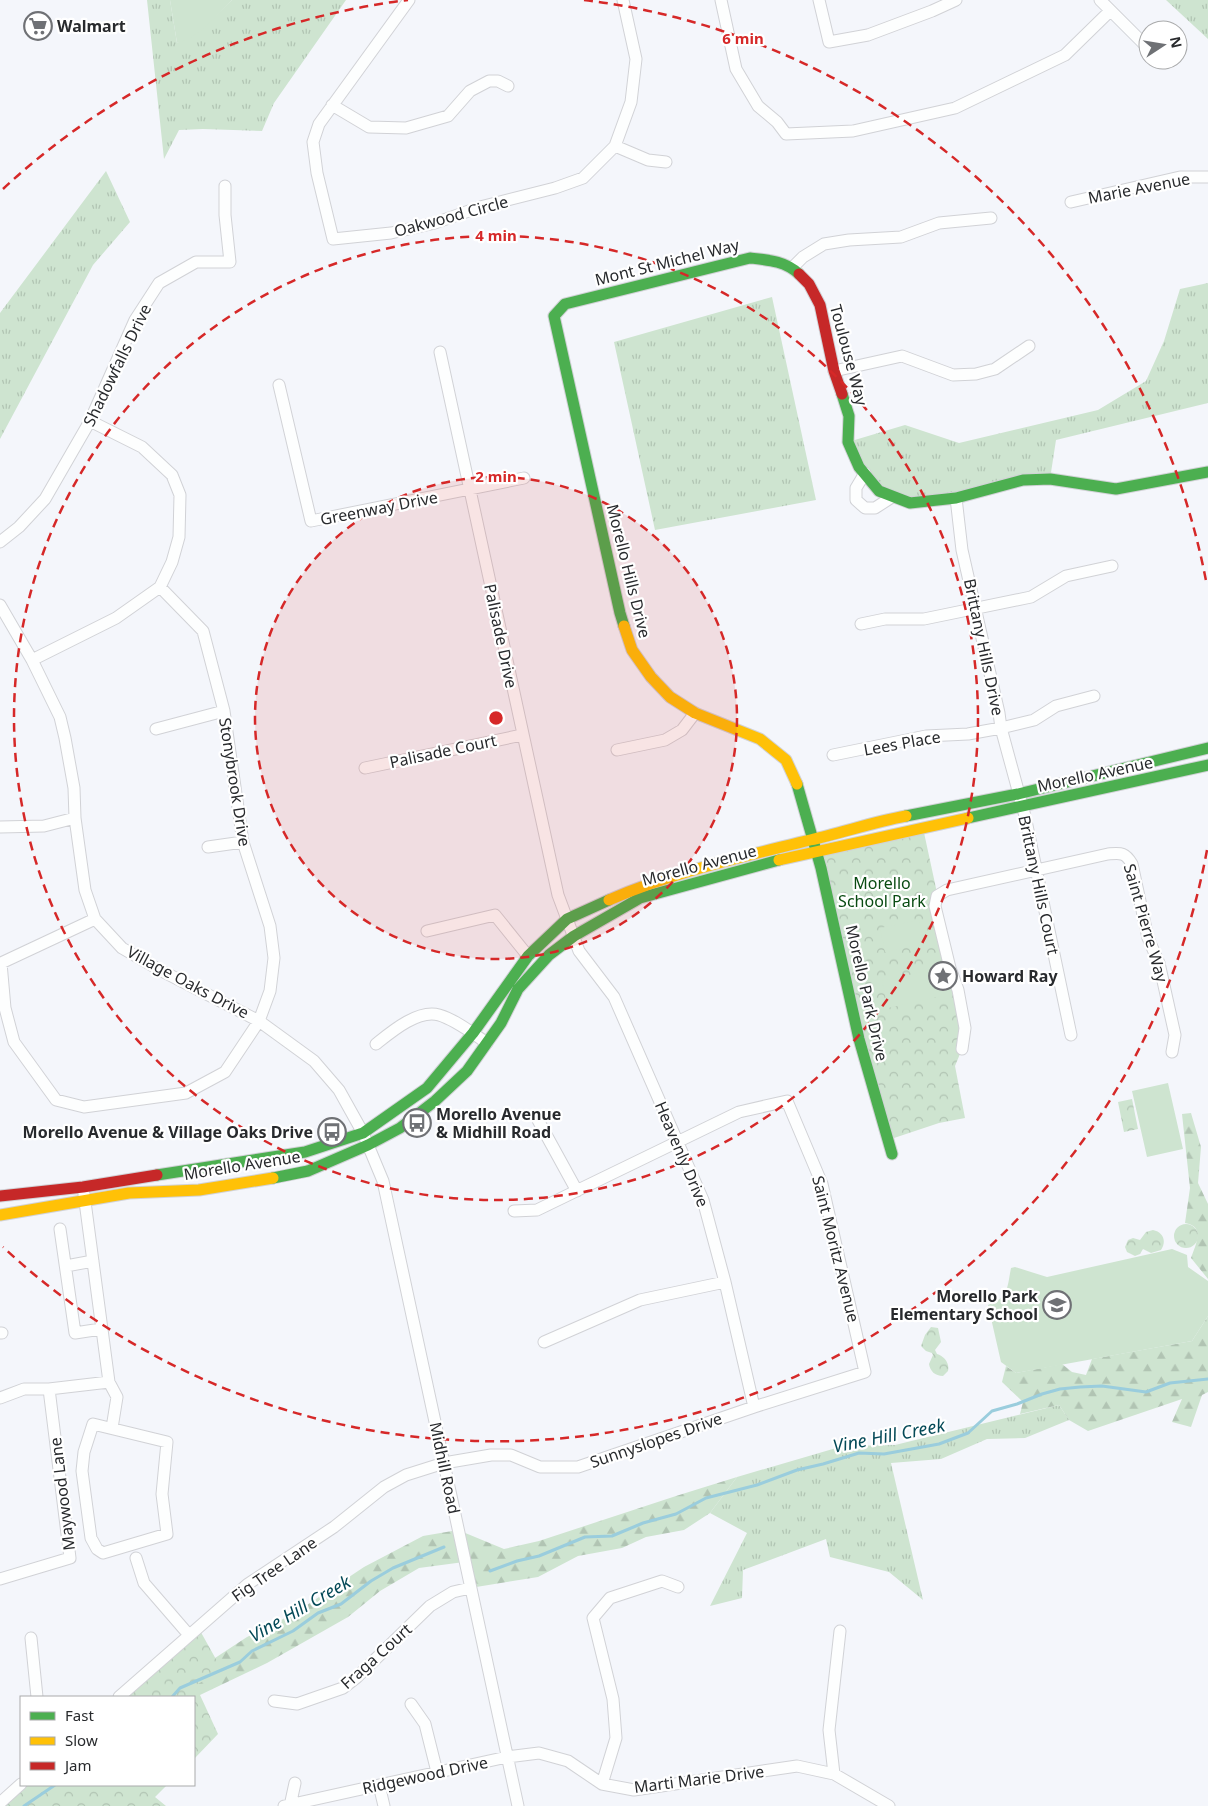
<svg xmlns="http://www.w3.org/2000/svg" width="1208" height="1806" font-family="'Noto Sans',sans-serif">
  <defs>
    <pattern id="grass-tufts" width="24" height="20" patternUnits="userSpaceOnUse" patternTransform="scale(1.25)"><rect width="24" height="20" fill="#cee4d0"/><path d="M3 7l-1-3M5 7V3M7 7l1-3M15 17l-1-3M17 17v-4M19 17l1-3" fill="none" stroke="#b1c4b3"/></pattern>
    <pattern id="forest-firs" width="22" height="20" patternUnits="userSpaceOnUse" patternTransform="scale(1.25)"><rect width="22" height="20" fill="#cee4d0"/><path d="M5 1l3.5 6h-7zM16 11l3.5 6h-7z" fill="#b1c4b3"/></pattern>
    <pattern id="park-crowns" width="20" height="18" patternUnits="userSpaceOnUse" patternTransform="scale(1.25)"><rect width="20" height="18" fill="#cee4d0"/><path d="M2 6a3 3 0 1 1 6 0M12 15a3 3 0 1 1 6 0" fill="none" stroke="#b1c4b3"/></pattern>
  </defs>
  <rect width="100%" height="100%" fill="#f4f6fb"/>
  <path fill="url(#grass-tufts)" d="M147,0H170L177,43L204,27L232,0H346L274,103L262,131L203,129L179,130L164,159Z
    M1166,0H1208V39Z
    M106,171L130,222L93,265L0,439V313Z
    M1208,283V403L1056,440L1050,479L910,503L879,491L848,442L905,425L959,443L1098,410L1146,381L1164,341L1180,289Z
    M772,297L816,500L655,530L614,342Z
    M1059,1405L1069,1420L1025,1438L987,1439L941,1459L891,1463L923,1600L889,1572L830,1557L826,1539L743,1570L742,1598L710,1606L747,1533L710,1513L737,1477L843,1446L895,1445Z"/>
  <path fill="url(#forest-firs)" d="M1191,1113L1201,1147L1198,1183L1208,1204V1279L1191,1258C1195,1246 1206,1226 1185,1223L1190,1188L1182,1114Z
    M1208,1316V1392L1202,1395L1191,1427L1172,1422L1182,1399L1088,1431L1069,1420L1059,1405L1020,1414L1023,1402L1002,1382L1006,1366L1016,1373L1062,1364L1072,1372L1086,1375L1092,1359L1192,1341Z
    M737,1477L710,1513L684,1530L646,1537L622,1548L578,1556L538,1577L470,1588L464,1562L419,1568L380,1591L348,1617L267,1663L200,1695L190,1697L182,1672L215,1658L247,1637L295,1613L364,1567L423,1536L458,1530L504,1549L539,1541L676,1496Z"/>
  <path fill="url(#park-crowns)" d="M923,828L958,990L962,1049L955,1066L965,1118L939,1123L888,1140L816,851Z
    M1132,1099L1138,1129L1124,1132L1118,1102Z
    M1174 1236a12 12 0 1 1 24 0a12 12 0 1 1-24 0Z
    M1153,1230C1163,1232 1167,1241 1161,1250L1151,1253L1143,1249L1140,1254L1135,1256L1127,1252L1125,1247L1128,1240L1133,1238L1140,1240L1146,1232Z
    M931,1327L938,1328L941,1342L935,1350L937,1354C944,1356 950,1363 948,1371L943,1376C935,1376 930,1371 929,1364L933,1355L932,1353L926,1351L921,1346L925,1335Z
    M198,1627L222,1670L193,1687L200,1695L218,1734L194,1759V1697H119Z
    M21,1785H167L155,1797L166,1806H0Z"/>
  <path fill="#cee4d0" d="M170,0H232C217,15 199,38 177,43Z
    M919,920L924,944L885,952L880,928Z
    M936,969L942,996L888,1008L882,981Z
    M1168,1083L1183,1149L1147,1157L1132,1091Z
    M1172,1249L1187,1255L1188,1267L1208,1281V1316L1192,1341L1016,1373L1001,1362L988,1305C1009,1297 1007,1288 1011,1268L1015,1267L1047,1277Z"/>
  <g fill="none" stroke-linecap="round" stroke-linejoin="round">
    <path stroke="#9acddd" stroke-width="3" d="M490,1571L517,1561L539,1556L585,1537L612,1536L643,1523L676,1514L706,1498L757,1485L797,1470L823,1464L859,1453L884,1454L939,1444L968,1433L992,1411L1017,1404L1042,1394L1060,1389L1080,1387L1102,1386L1146,1392L1170,1383L1208,1379
      M172,1697L180,1688L240,1662L252,1651L293,1631L318,1613L341,1604L371,1581L393,1568L444,1547
      M24,1806L55,1785"/>
    <defs>
      <path id="street" d="M409,0L319,124L313,142L317,173L333,239L391,233L435,223L480,207L555,188L583,178L615,146L631,102L636,59L623,0
        M721,0L736,69L758,106L777,122L786,134L853,131L955,108L1065,55L1110,11
        M819,0L829,42L868,35L932,11L956,0
        M1100,0L1148,48
        M332,105L369,127L406,128L448,116L470,91L489,81H498L508,86
        M615,146L648,160L666,162
        M1071,202L1180,177H1208
        M792,268L803,257L824,244L849,240L901,237L939,223L991,218
        M440,352L558,895L579,951L614,997L703,1200L725,1282L754,1407
        M834,371L902,356L953,375L976,374L995,369L1029,346
        M279,385L311,521L524,478
        M865,473L856,488V500L865,508H875L892,497
        M956,498L962,550L999,713L1001,728L1025,816L1071,1035
        M0,542L19,527L45,499L90,421L135,320L159,283L196,262H230L225,215V186
        M0,605L32,660L60,717L65,738L74,788L75,818L85,890L95,919L122,948L158,969L259,1021L314,1061L339,1090L363,1133L383,1181L518,1806
        M861,624L885,619H924L1031,597L1066,576L1112,566
        M32,660L116,618L160,587L172,562L179,537L180,495L172,475L142,447L90,421
        M156,729L224,711
        M617,750L665,740L682,730L695,713
        M833,755L926,736L968,734L1001,728L1034,720L1056,706L1094,696
        M365,768L522,735
        M0,827L44,826L75,818
        M208,847L243,842
        M95,919L1,963L5,1008L14,1042L56,1100L84,1107L186,1093L225,1072L259,1021L270,991L274,958L270,926L243,842L224,711L203,631L160,587
        M427,931L495,915L528,956
        M376,1044C391,1032 418,1009 439,1015C456,1020 472,1033 487,1043
        M962,1049L965,1028L958,990L950,968L935,906L937,896L947,890L1108,854C1121,853 1125,852 1132,864L1148,938L1159,963L1175,1035L1172,1052
        M538,1120L577,1191
        M84,1194L109,1382L117,1397L112,1428
        M60,1229L75,1333L101,1329
        M66,1266L93,1261
        M0,1333H2
        M544,1342L640,1300L725,1282
        M0,1398L24,1389H49L109,1382
        M93,1424L167,1442L162,1494L167,1534L103,1553L97,1549L91,1538L82,1471L84,1452Z
        M136,1558L144,1583L189,1635
        M0,1579L70,1558L49,1389
        M31,1638L37,1697
        M119,1697L248,1584L334,1527L384,1487L406,1475L444,1463L491,1455H511L540,1467H578L754,1407L865,1372L822,1184L787,1101L739,1112L537,1210L514,1211
        M274,1701L297,1704L343,1688L356,1678L430,1606L453,1592L470,1588
        M411,1704L425,1724L437,1772
        M834,1774L829,1730L840,1631
        M602,1784L616,1738L613,1699L593,1618L610,1598L662,1581L678,1587
        M379,1785L384,1806
        M0,1803L21,1784
        M284,1806L507,1757L539,1753L568,1761L602,1784L634,1790L797,1766L834,1774L889,1806
        M290,1806L295,1783"/>
      <path id="fast" d="M842,394L849,416L848,442L859,467L879,491L910,503L956,498L1023,480L1050,479L1116,489L1208,472
        M624,626L620,613L554,316L565,304L750,258C768,260 785,261 799,274
        M797,784L821,868L859,1039L892,1154
        M906,816L1018,794L1208,748
        M968,818L1208,765
        M157,1175L305,1152L363,1133L427,1088L473,1033L528,956L567,919L609,900
        M273,1178L308,1171L368,1145L400,1128L435,1101L467,1071L501,1023L518,989L549,955L574,936L640,898L779,860"/>
      <path id="slow" d="M624,626L632,650L651,677L670,697L695,713L760,739L786,760L797,784
        M779,860L968,818
        M609,900C673,872 742,857 810,840C842,833 873,822 906,816
        M0,1215L129,1193L199,1190L273,1178"/>
      <path id="jam" d="M799,274L809,284L820,305L834,371L842,394
        M0,1196L83,1187L157,1175"/>
    </defs>
    <use href="#street" stroke="#d1d2d6" stroke-width="13"/>
    <use href="#fast" stroke="#d1d2d6" stroke-width="13"/>
    <use href="#slow" stroke="#d1d2d6" stroke-width="13"/>
    <use href="#jam" stroke="#d1d2d6" stroke-width="13"/>
    <use href="#street" stroke="#fdfefe" stroke-width="11"/>
    <use href="#fast" stroke="#4caf50" stroke-width="11"/>
    <use href="#slow" stroke="#ffc107" stroke-width="11"/>
    <use href="#jam" stroke="#c62828" stroke-width="11"/>
  </g>
  <circle cx="496" cy="718" r="241" fill="#d62828" fill-opacity=".12"/>
  <g fill="none" stroke="#d62828" stroke-width="2.5" stroke-dasharray="9 6">
    <circle cx="496" cy="718" r="241"/>
    <circle cx="496" cy="718" r="482"/>
    <path d="M1207 850A723 723 0 0 1 3 1247M3 189A723 723 0 0 1 408 0M584 0A723 723 0 0 1 1207 586"/>
  </g>
  <defs>
    <symbol id="supermarket-ring" viewBox="-11 -11 22 22"><circle r="9.5" fill="#fff" stroke="#6f7175" stroke-width="1.5"/><path d="M-6-5.5h2.5l.6 2H6L4.5 2H-2.5L-4.4-4H-6ZM-1.5 3.2a1.3 1.3 0 1 0 .1 0ZM3 3.2a1.3 1.3 0 1 0 .1 0Z" fill="#6f7175"/></symbol>
    <symbol id="sight-ring" viewBox="-11 -11 22 22"><circle r="9.5" fill="#fff" stroke="#6f7175" stroke-width="1.5"/><path d="M0-6L1.8-2.2L6-1.7L2.9 1.2L3.7 5.4L0 3.3L-3.7 5.4L-2.9 1.2L-6-1.7L-1.8-2.2Z" fill="#6f7175"/></symbol>
    <symbol id="bus-ring" viewBox="-11 -11 22 22"><circle r="9.5" fill="#fff" stroke="#6f7175" stroke-width="1.5"/><path d="M-5-6H5V4H4V6H2V4H-2V6H-4V4H-5ZM-3.5-4V0h7V-4ZM-3.5 1.2v1.5H-2V1.2ZM2 1.2v1.5H3.5V1.2Z" fill="#6f7175"/></symbol>
    <symbol id="school-ring" viewBox="-11 -11 22 22"><circle r="9.5" fill="#fff" stroke="#6f7175" stroke-width="1.5"/><path d="M0-5L7-2L0 1L-7-2ZM-4 1L0 2.5L4 1V4Q0 6-4 4Z" fill="#6f7175"/></symbol>
  </defs>
  <g fill-rule="evenodd">
    <use href="#supermarket-ring" x="22" y="10" width="32" height="32"/>
    <use href="#sight-ring" x="927" y="960" width="32" height="32"/>
    <use href="#bus-ring" x="401" y="1107" width="32" height="32"/>
    <use href="#bus-ring" x="316" y="1116" width="32" height="32"/>
    <use href="#school-ring" x="1041" y="1289" width="32" height="32"/>
  </g>
  <g text-anchor="middle" stroke-width="4.5" stroke-linejoin="round" paint-order="stroke">
    <g font-size="16" font-weight="bold" fill="#282a2d" stroke="#fff" text-anchor="start">
      <text x="57" y="32">Walmart</text>
      <text x="962" y="982">Howard Ray</text>
      <text x="436" y="1120">Morello Avenue<tspan x="436" dy="18">&amp; Midhill Road</tspan></text>
      <text x="313" y="1138" text-anchor="end">Morello Avenue &amp; Village Oaks Drive</text>
      <text x="1038" y="1302" text-anchor="end">Morello Park<tspan x="1038" dy="18">Elementary School</tspan></text>
    </g>
    <g font-size="16" fill="#282a2d" stroke="#fff">
      <text transform="translate(1139 188) rotate(-11)" y="6">Marie Avenue</text>
      <text transform="translate(451 216) rotate(-15)" y="6">Oakwood Circle</text>
      <text transform="translate(667 262) rotate(-14)" y="6">Mont St Michel Way</text>
      <text transform="translate(849 355) rotate(75)" y="6">Toulouse Way</text>
      <text transform="translate(117 365) rotate(-64)" y="6">Shadowfalls Drive</text>
      <text transform="translate(379 508) rotate(-11)" y="6">Greenway Drive</text>
      <text transform="translate(629 571) rotate(76)" y="6">Morello Hills Drive</text>
      <text transform="translate(501 636) rotate(78)" y="6">Palisade Drive</text>
      <text transform="translate(984 647) rotate(78)" y="6">Brittany Hills Drive</text>
      <text transform="translate(902 743) rotate(-10)" y="6">Lees Place</text>
      <text transform="translate(443 751) rotate(-12)" y="6">Palisade Court</text>
      <text transform="translate(1095 774) rotate(-12)" y="6">Morello Avenue</text>
      <text transform="translate(235 782) rotate(81)" y="6">Stonybrook Drive</text>
      <text transform="translate(699 865) rotate(-15)" y="6">Morello Avenue</text>
      <text transform="translate(1039 885) rotate(78)" y="6">Brittany Hills Court</text>
      <text transform="translate(1146 923) rotate(74)" y="6">Saint Pierre Way</text>
      <text transform="translate(188 982) rotate(28)" y="6">Village Oaks Drive</text>
      <text transform="translate(867 993) rotate(77)" y="6">Morello Park Drive</text>
      <text transform="translate(682 1154) rotate(67)" y="6">Heavenly Drive</text>
      <text transform="translate(242 1165) rotate(-9)" y="6">Morello Avenue</text>
      <text transform="translate(836 1249) rotate(76)" y="6">Saint Moritz Avenue</text>
      <text transform="translate(656 1440) rotate(-19)" y="6">Sunnyslopes Drive</text>
      <text transform="translate(445 1468) rotate(78)" y="6">Midhill Road</text>
      <text transform="translate(62 1494) rotate(-97)" y="6">Maywood Lane</text>
      <text transform="translate(274 1569) rotate(-35)" y="6">Fig Tree Lane</text>
      <text transform="translate(376 1656) rotate(-42)" y="6">Fraga Court</text>
      <text transform="translate(425 1775) rotate(-12)" y="6">Ridgewood Drive</text>
      <text transform="translate(699 1779) rotate(-7)" y="6">Marti Marie Drive</text>
    </g>
    <g font-size="16" fill="#094b12" stroke="#fff">
      <text x="882" y="889">Morello<tspan x="882" dy="18">School Park</tspan></text>
    </g>
    <g font-size="18" font-style="italic" fill="#044957" stroke="#fff">
      <text transform="translate(889 1436) rotate(-11)" y="6">Vine Hill Creek</text>
      <text transform="translate(300 1609) rotate(-30)" y="6">Vine Hill Creek</text>
    </g>
  </g>
  <circle cx="496" cy="718" r="8" fill="#d62828" stroke="#fff" stroke-width="2.5"/>
  <g font-size="15" text-anchor="middle" font-weight="bold" fill="#d62828" stroke="#fff" stroke-width="4.5" stroke-linejoin="round" paint-order="stroke">
    <text x="743" y="44">6 min</text>
    <text x="496" y="241">4 min</text>
    <text x="496" y="482">2 min</text>
  </g>
  <rect x="20" y="1696" width="175" height="90" fill="#ffffff" stroke="#a9aaab"/>
  <rect x="30" y="1712" width="25" height="8" fill="#4caf50" stroke="#a9aaab"/>
  <text x="65" y="1721" font-size="15" fill="#282a2d">Fast</text>
  <rect x="30" y="1737" width="25" height="8" fill="#ffc107" stroke="#a9aaab"/>
  <text x="65" y="1746" font-size="15" fill="#282a2d">Slow</text>
  <rect x="30" y="1762" width="25" height="8" fill="#c62828" stroke="#a9aaab"/>
  <text x="65" y="1771" font-size="15" fill="#282a2d">Jam</text>
  <g transform="translate(1163 45) rotate(78)"><circle r="24" fill="#ffffff" stroke="#a9aaab"/>
  <path d="M0-4L9 19L0 12L-9 19Z" fill="#6f7175"/>
  <text y="-8" font-size="14" font-weight="bold" text-anchor="middle" fill="#282a2d">N</text>
  </g>
</svg>
